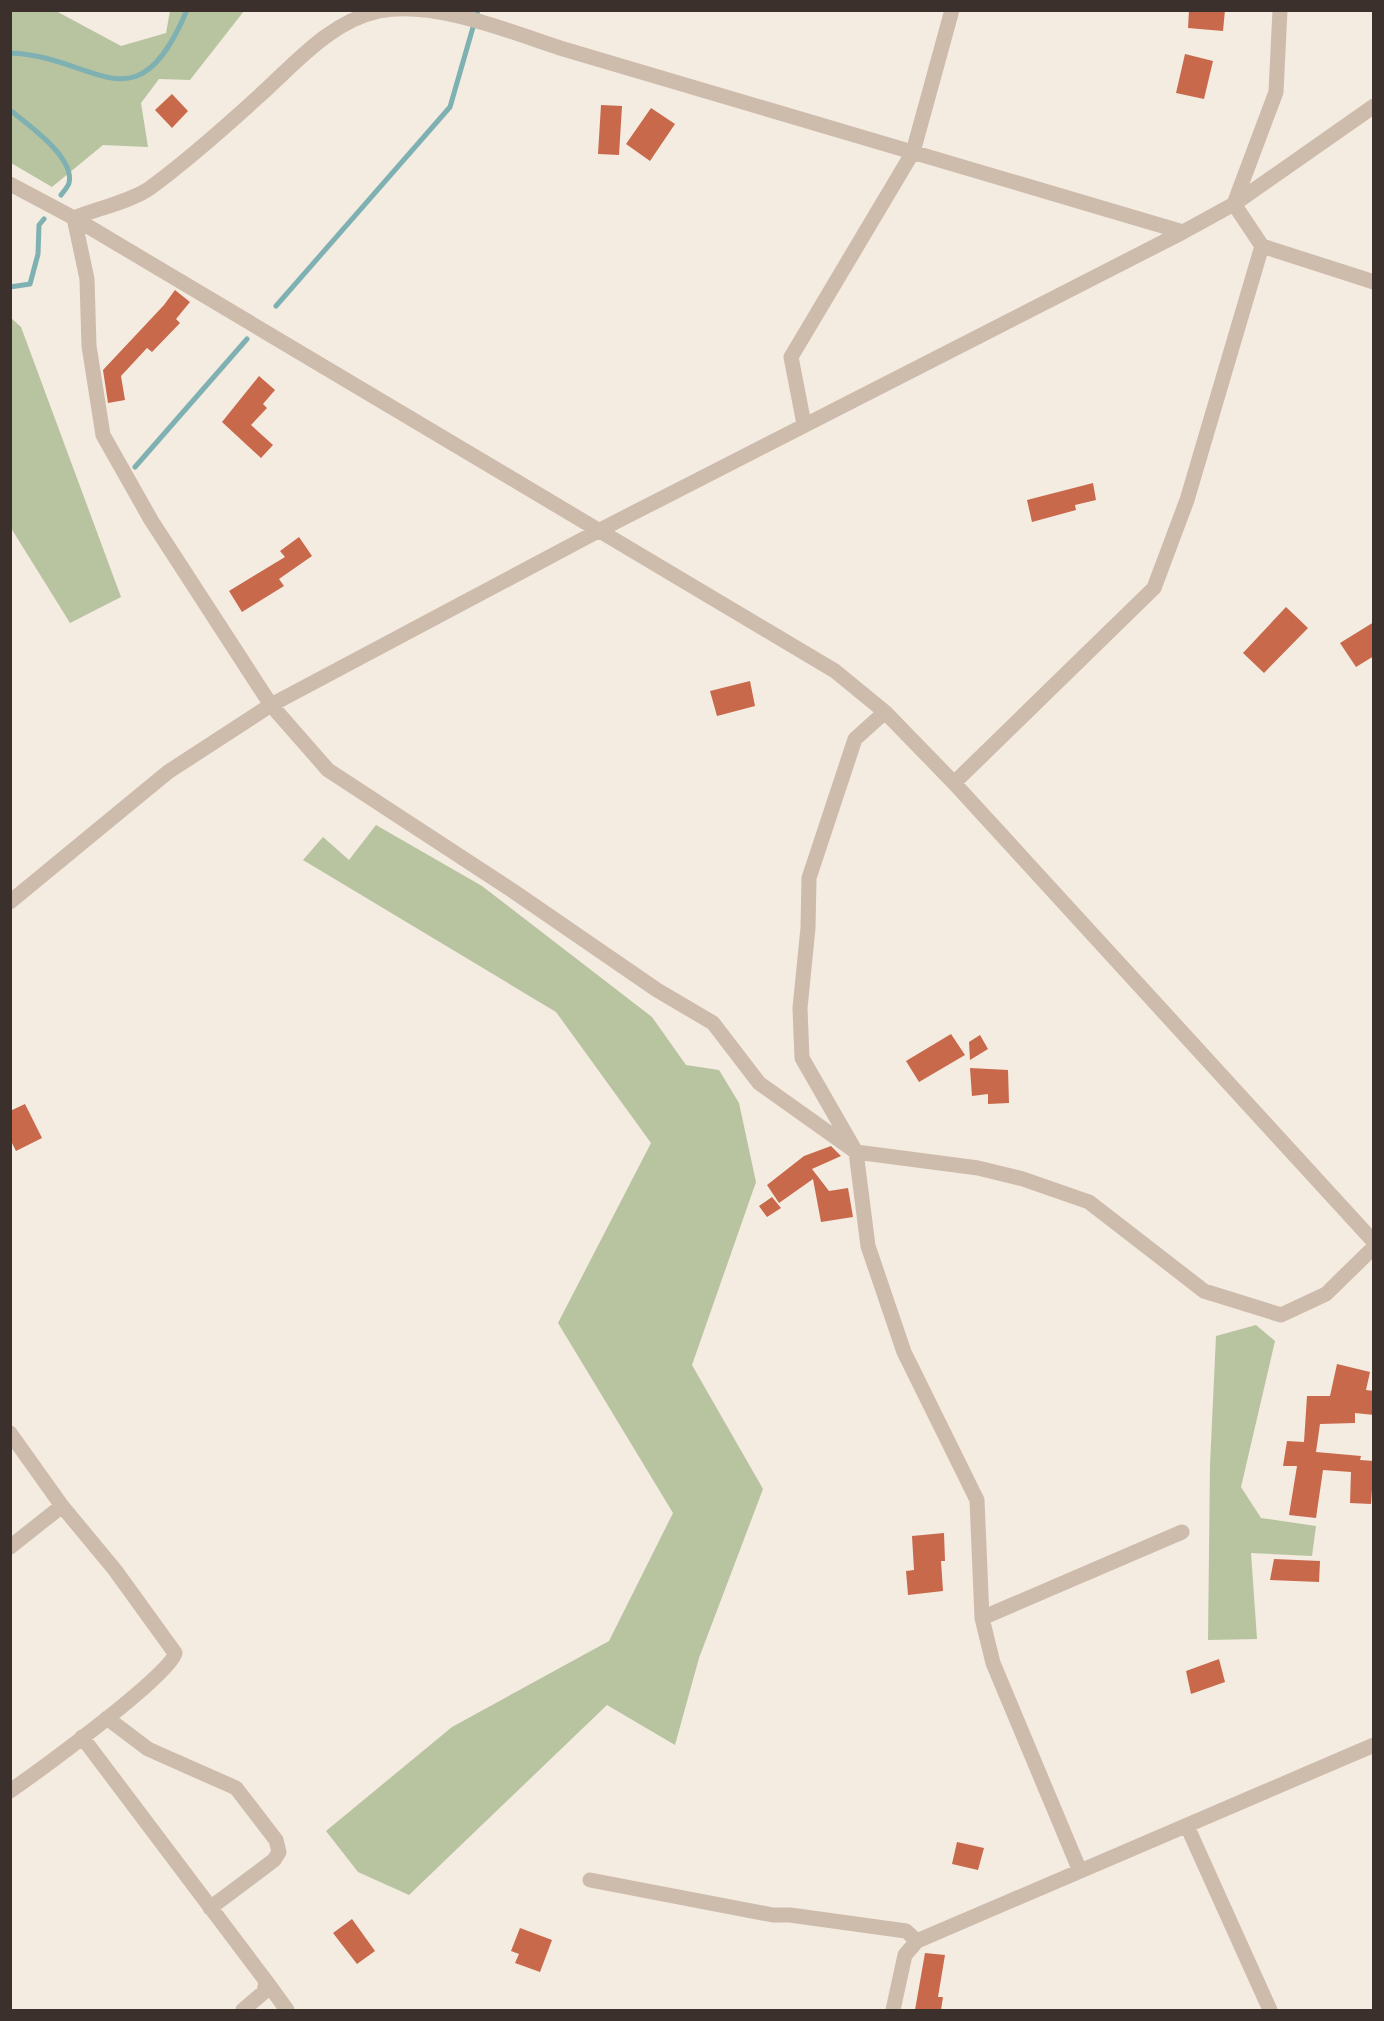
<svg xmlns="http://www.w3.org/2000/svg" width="1384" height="2021" font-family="'Varela Round',sans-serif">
  <rect width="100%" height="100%" fill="#f4ebe1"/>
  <path fill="#b8c4a0" d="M11,10L56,11L121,46L166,33L170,11H244L190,80L159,79L141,103L148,147L103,145L52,187L11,163Z
    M11,318L21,327L121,597L70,623L11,528Z
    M376,825L482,886L652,1017L686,1065L719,1070L739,1103L756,1182L692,1365L763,1489L699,1658L675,1745L607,1705L409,1895L358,1872L326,1831L452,1727L609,1641L673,1513L558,1323L651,1143L556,1012L303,860L323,837L349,860Z
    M1256,1325L1275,1341L1241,1487L1261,1518L1316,1526L1312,1556L1251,1553L1257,1639L1208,1640L1210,1465L1216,1336Z"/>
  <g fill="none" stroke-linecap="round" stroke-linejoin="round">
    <path stroke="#7fb0b2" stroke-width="5" d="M10,53C97,56 136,131 187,10
      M10,110C28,125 75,157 69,183C68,187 63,192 61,195
      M10,287L30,284L38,254L39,225L44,219
      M276,306L450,107L478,10
      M135,467L247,339"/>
  </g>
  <path fill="#c8694b" d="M1189,10H1225L1223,31L1188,28Z
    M1185,54L1213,61L1204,99L1176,93Z
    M172,94L188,111L172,128L155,110Z
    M601,105L622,106L619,155L598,154Z
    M651,108L675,124L650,161L626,144Z
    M175,290L190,302L176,319L180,323L152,352L147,348L121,376L125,400L108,403L103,370L164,305Z
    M259,376L275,390L263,404L267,408L251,425L273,445L261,458L222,422Z
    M1093,483L1096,500L1075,505L1076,510L1032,522L1027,500Z
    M299,537L312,556L279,579L284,586L242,612L229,591L285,557L280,551Z
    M1286,607L1308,628L1264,673L1243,653Z
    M1374,622V656L1356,667L1340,643Z
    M750,681L755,706L717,716L710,691Z
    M951,1034L965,1055L919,1082L906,1061Z
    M980,1035L988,1049L970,1060L969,1042Z
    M970,1068L1008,1070L1009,1103L988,1104V1094L972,1096Z
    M25,1104L42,1138L16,1151L10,1139V1111Z
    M831,1146L841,1156L812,1169L829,1191L848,1188L853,1217L821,1222L813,1179L779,1203L767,1185L804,1156Z
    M772,1197L781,1208L767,1217L759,1206Z
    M1337,1364L1370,1372L1366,1390L1374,1391V1415L1355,1413V1423L1320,1424L1316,1452L1361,1456L1360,1460L1374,1461L1371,1504L1350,1503L1351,1472L1323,1470L1316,1518L1289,1515L1297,1466H1283L1287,1441L1304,1442L1307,1396H1330Z
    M944,1533L945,1561H941L943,1591L908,1595L906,1571L914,1570L912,1536Z
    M1274,1559L1320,1561L1319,1582L1270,1580Z
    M1219,1659L1225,1682L1191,1694L1186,1671Z
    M957,1842L984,1848L978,1870L952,1864Z
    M352,1919L375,1951L357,1964L333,1933Z
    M520,1928L552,1940L540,1972L515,1963L519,1954L511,1951Z
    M925,1953L945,1955L938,1997H943L941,2010H915Z"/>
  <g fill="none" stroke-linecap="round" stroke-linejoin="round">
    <path stroke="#cdbbac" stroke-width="15" d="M10,184L74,218L835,671L885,712L954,783L1374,1242
      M1183,232L560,48C508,31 434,0 379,11C329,22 295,64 258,97C224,128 188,160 150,188C132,201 96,209 74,218L87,279L89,346L103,435L151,520L271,705L328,770L513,891L657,990L713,1023L759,1083L856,1152L978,1168L1023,1179L1089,1202L1204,1291L1281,1315L1326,1294L1374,1247
      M1262,246L1374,282
      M804,424L791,357L913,152L952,10
      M885,712L855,739L809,878L808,928L800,1008L802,1058L856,1152L868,1246L904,1352L977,1500L982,1618L993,1663L1080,1871
      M954,783L1154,588L1187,500L1262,246L1234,204L1276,92L1280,10
      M10,902L168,772L271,705L600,530L1183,232L1234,204L1374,106
      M10,1433L62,1506L10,1547
      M982,1618L1182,1532
      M107,1718L148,1749L236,1788L276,1840L279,1852L274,1860L210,1908
      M82,1737L266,1981L264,1992L243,2010
      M10,1791C36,1773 172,1674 175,1653L115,1570L62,1506
      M1187,1826L1270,2010
      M590,1880L773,1915H790L906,1931L917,1941
      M266,1981L287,2010
      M893,2010L905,1955L917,1941L1374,1745"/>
  </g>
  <rect width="1384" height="2021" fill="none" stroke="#3b302b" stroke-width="24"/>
</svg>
